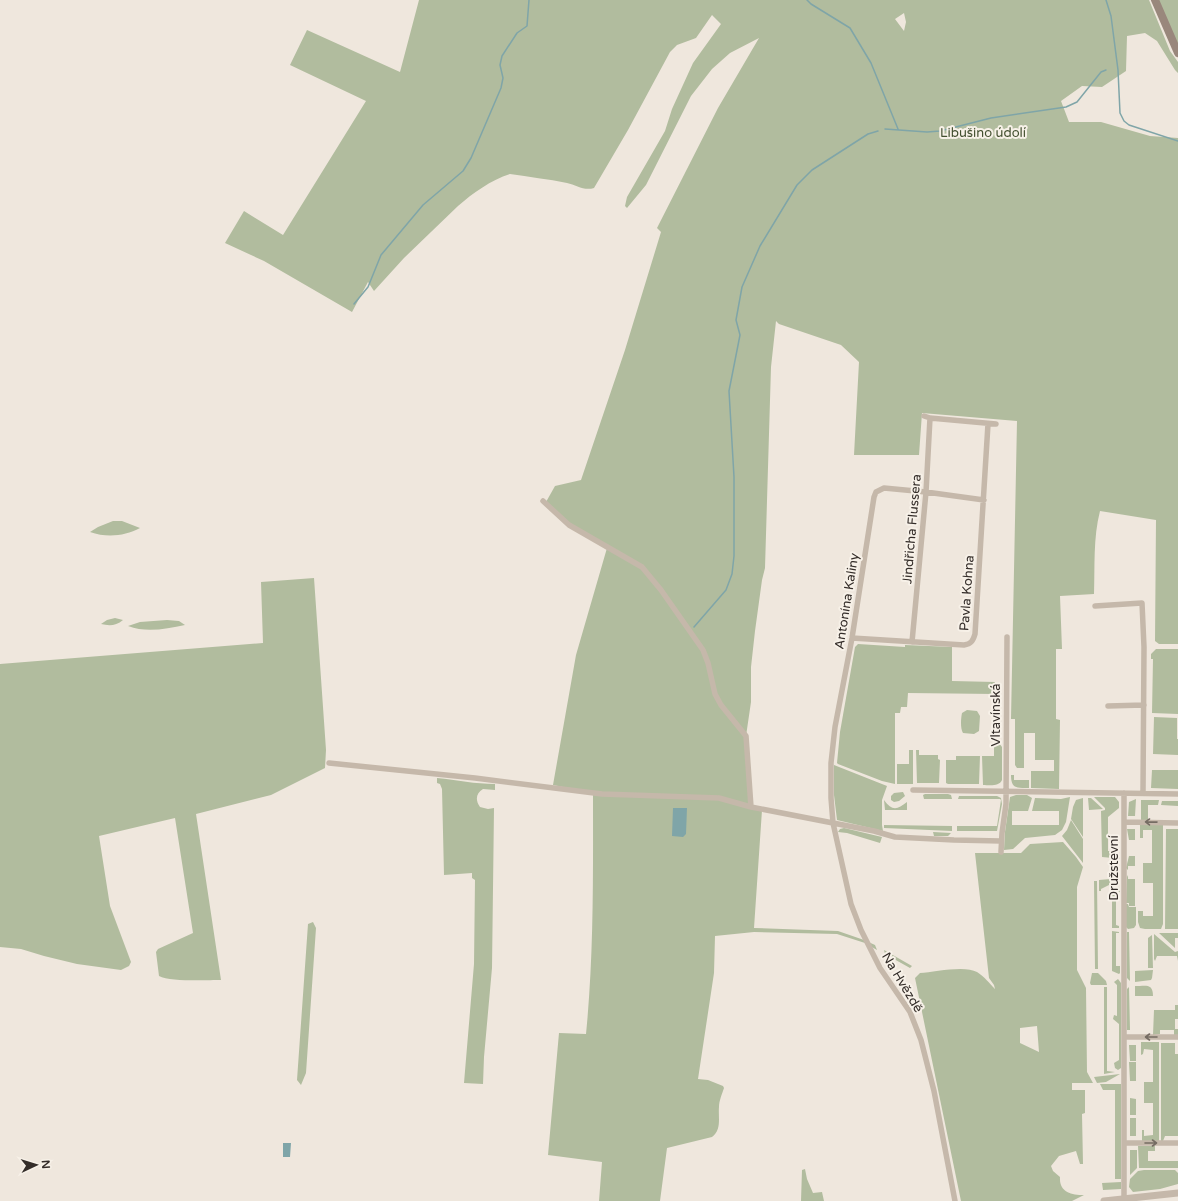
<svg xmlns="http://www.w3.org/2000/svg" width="1178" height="1201" font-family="'Varela Round',sans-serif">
  <rect width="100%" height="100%" fill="#efe7dd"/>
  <path fill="#b1bc9e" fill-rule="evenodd" d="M419,0H1149L1170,51L1178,62V73L1175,70L1157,41L1145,33L1127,36L1126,71L1102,87L1082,86L1061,101L1069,122H1101L1150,136L1178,138V644H1159L1155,641L1156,520L1100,511C1093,538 1095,567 1094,594L1060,596L1062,649H1056V719L1060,720L1059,789L1031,788V771H1054V760H1035V733H1024V768H1017L1015,765V719H1011L1017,421L922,413L919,455H854L859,362L841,345L779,324L776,321L771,367L765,568L762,580L755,631L751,667V702L746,736L751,807L762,810L754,928L838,931L864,940L875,945L877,950L865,943L837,934L754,932L715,936L714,973L698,1079L708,1080L723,1086L724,1088C722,1094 719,1101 719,1107C718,1117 722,1130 712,1137L667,1148L660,1201H599L602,1162L548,1155L559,1033L586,1034C594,954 593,874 593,793L553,785L576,655L607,548L569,525L546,502L555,486L581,480L625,350L661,232L657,228L718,108L759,38L730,53L712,69L691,96L646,185L627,208L625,206L627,197L665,131L672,109L693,63L721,24L712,15L696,38L677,45L670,52L628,130L594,188C584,191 576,185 567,183C548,179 529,177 510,174C491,180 473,193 458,206L404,258L374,291L368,282L352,312L264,261L225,243L244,211L283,235L366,101L290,65L307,30L400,72ZM904,13L906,22L904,31L895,19Z
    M1158,0H1178V47Z
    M113,521H122L140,528C125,536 107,538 90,532L98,527Z
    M314,578L326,750L325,768L271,795L196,814L221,980C207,980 170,982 159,976L156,952L158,949L193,933L175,818L99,836L110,906L131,962L129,966L121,970L77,964L44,956L21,949L0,947V664L263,643L261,582Z
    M115,618L123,620C116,626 109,626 101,624L107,620Z
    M167,620L179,621L185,625C166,629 146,633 128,626L140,622Z
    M858,644L905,647V645L952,647V681L995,682V694L908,693L907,707H901L900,713H895V784L882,781L838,764L837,763L840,732L855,647Z
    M1156,649H1178V714L1152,713L1153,659H1151V654Z
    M967,710L977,711L980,716L979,731L974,734L963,733C960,728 961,718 962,713Z
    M1154,717L1177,718V739H1178V755L1153,754Z
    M994,742L999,743L1002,747V780C999,787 989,785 983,785L982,756H994Z
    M909,750H913V784H897V764H909Z
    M916,750H919V755H938V759L940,760L939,783H917Z
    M956,756H980L979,784H948L946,783V760H956Z
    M834,765L887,786L882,800V825L883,831L837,820L834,795Z
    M1152,770H1178V789L1151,788Z
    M1011,775H1014V780H1029V788C1017,788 1011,789 1011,775Z
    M437,778C457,780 475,784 495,784V790L483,789C476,793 475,800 480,807L488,809L494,808L492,968L484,1057L483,1084L464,1083L474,964L475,880L472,878V873L444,875L442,789L440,784L437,783Z
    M903,792L905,796L899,801L894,802L891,800V796L894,793Z
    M925,794H948L951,795L952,799H924L923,795Z
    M1016,795H1027L1032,798L1028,811H1012V825H1059V811H1032L1035,798L1061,799L1070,797L1066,822L1062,830L1055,835L1025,838L1013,849L1004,850L1005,832L1010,797Z
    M959,796H997L1001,798L1002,804L997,831H957V826H997L1001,800L1000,799H958Z
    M1094,797H1115L1119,802V808L1108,817V851H1115L1119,855L1120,858L1114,865H1113V858L1102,857L1101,811L1105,810V808Z
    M1083,798V837L1071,819L1073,807L1076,800Z
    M1088,798H1091L1103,809L1089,810Z
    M1136,799L1135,816H1128L1129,802Z
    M884,800C892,811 897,810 907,802V810H885Z
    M1141,800H1159L1158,805H1148V820H1141Z
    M1162,801H1178V806L1161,805Z
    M1071,820L1083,839V863L1062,836L1067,830Z
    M1140,824H1163V924L1161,929H1145L1140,928L1138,922V911H1143V916H1153V883H1143V863H1152V830H1143V838H1140Z
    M884,825L952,826V831L884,828Z
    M844,828L882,837L880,843L847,833L838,832L840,829Z
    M1127,829H1135V840H1129Z
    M1166,829H1178V929H1165Z
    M933,832L951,833L948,836H934Z
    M1063,842L1076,857L1083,867L1077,887V970L1086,988L1087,1072L1093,1083H1072V1090H1085V1113L1082,1114L1083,1164H1080L1076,1151L1059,1156L1051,1166L1053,1171L1060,1177C1059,1192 1071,1195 1084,1195L1072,1201H961L915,978L920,973C934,972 965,965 977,972C985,977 989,983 995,989L994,985L989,978L975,853H1021L1030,844ZM1037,1026L1039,1052L1020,1043V1028Z
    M1129,856H1135V866H1128V870L1126,868Z
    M1128,875V879H1135V906H1129V903H1126L1127,877Z
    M1111,879L1110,886L1109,885L1101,889V891H1099V880Z
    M1094,881H1097L1098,969H1095Z
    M1119,887L1120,892H1116V925L1119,926V928H1112V889Z
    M1126,904H1128L1129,907H1136V925L1134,928L1128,929L1126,927Z
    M313,922L316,928L306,1073L301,1085L297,1080L308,924Z
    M1112,931L1119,932V933H1116V966H1120V973L1119,974L1112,971Z
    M1127,932H1129L1130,981L1127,978Z
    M1159,933H1178V938H1175V948Z
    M1154,934L1175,952L1178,951V961L1177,956H1157L1155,961L1154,959Z
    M1152,935L1153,968H1148V938Z
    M884,950L912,966L910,968L885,954Z
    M1153,970L1152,978L1151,980L1135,982V971Z
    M1092,973H1098L1106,981L1107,985H1091L1090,983Z
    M1118,979L1121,983V1068L1118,1070L1115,1068L1114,1063L1119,1060V1024L1113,1019L1114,1015L1117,1016V985L1114,982Z
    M1135,986C1146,986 1153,983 1153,996H1135Z
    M1104,987H1107V1071L1115,1072L1104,1074Z
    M1129,987L1130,1030H1127V989Z
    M1175,1005H1178V1019H1175V1029H1178V1035H1174V1030H1160V1034L1153,1035L1154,1010H1175Z
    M1141,1042H1159V1141H1142V1130H1144V1136L1153,1135V1103H1144V1082H1153V1050L1144,1049L1143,1054L1141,1055Z
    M1161,1043H1175V1054H1178V1136H1165L1163,1141H1161Z
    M1129,1045H1136V1061H1130Z
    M1129,1062H1136V1081H1130Z
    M1120,1074L1106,1082L1097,1083L1094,1077Z
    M1100,1084H1121V1179H1115V1090H1103Z
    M1130,1098L1136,1099V1115H1130Z
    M1130,1118H1136V1136H1130Z
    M1138,1146H1155V1151H1148V1161H1178V1168H1139Z
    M1130,1150H1137V1168L1130,1175Z
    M805,1169L807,1179L813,1193L822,1192L824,1201H801L802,1170Z
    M1144,1170H1175L1178,1173V1184L1160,1189L1133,1192L1129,1187L1130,1179L1138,1171Z
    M1121,1182V1189L1103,1190L1102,1183Z"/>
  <path fill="#7fa5a8" d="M673,808H687L686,834L683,837L672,836Z
    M283,1143H291L290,1157H283Z"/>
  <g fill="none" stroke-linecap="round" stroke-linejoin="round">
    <path stroke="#7fa5a8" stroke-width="1.5" d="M807,0L811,4L850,28L871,63L898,129
      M1106,0L1111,16L1118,70L1120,113L1124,121L1129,125L1178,141
      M885,129L927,132L940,131L991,118L1066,107L1077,102L1101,72L1106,70
      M354,304L368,287L381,255L423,205L463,171L471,158L501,88L503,78L500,65L502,56L517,33L527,26L529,0
      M694,627L726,590L732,574L734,556V477L729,391L740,335L736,320L742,287L760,246L797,185L812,170L868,134L878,131"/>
    <path stroke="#c5b8aa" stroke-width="5.5" d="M924,416L930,418
      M543,501L569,525L642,567L661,590L703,650L708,663L715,694L721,705L746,736L751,807
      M1095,606L1142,603L1144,647L1143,793
      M852,638L964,645C971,644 973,641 975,634L988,424
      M912,642L926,492L930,418L996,424
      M1108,706L1144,705
      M329,763L475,778L602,794L719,798L751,807L874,831L895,837L954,840L1001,841
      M913,790L1178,794
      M1124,822L1178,823
      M1001,852L1002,833L1006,804L1007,637
      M1124,1037H1178
      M1124,1143H1178
      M955,1201L934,1091L921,1040L910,1012L880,968L861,930L851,904L833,823L831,798V763L835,727L852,638L874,497L876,492L884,488L926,492L984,500
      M1124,1201V793"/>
    <path stroke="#c5b8aa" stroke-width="7" d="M1104,1201L1178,1193"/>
    <path stroke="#99877c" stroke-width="8" d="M1155,0L1178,53"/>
  </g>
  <defs><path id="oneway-shaft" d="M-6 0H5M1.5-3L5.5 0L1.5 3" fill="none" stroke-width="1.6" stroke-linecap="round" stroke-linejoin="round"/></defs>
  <g stroke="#756c63">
    <use href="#oneway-shaft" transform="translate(1151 822) rotate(-179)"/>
    <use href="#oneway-shaft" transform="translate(1151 1037) rotate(180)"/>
    <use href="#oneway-shaft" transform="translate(1151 1143)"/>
  </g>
  <g text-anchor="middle" stroke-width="4" stroke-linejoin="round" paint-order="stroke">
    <g font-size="13" fill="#424f2f" stroke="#f7f1e8">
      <text x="983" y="137">Libušino údolí</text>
    </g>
    <g font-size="13" fill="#342d29" stroke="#f7f1e8">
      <text transform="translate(911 529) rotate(-85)" y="5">Jindřicha Flussera</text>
      <text transform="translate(966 593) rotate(-86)" y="5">Pavla Kohna</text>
      <text transform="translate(846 601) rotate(-81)" y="5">Antonína Kaliny</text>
      <text transform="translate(995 715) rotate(-90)" y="5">Vltavínská</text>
      <text transform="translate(1113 868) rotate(-90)" y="5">Družstevní</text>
      <text transform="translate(903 982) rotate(59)" y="5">Na Hvězdě</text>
    </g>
  </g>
  <g transform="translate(36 1165) rotate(86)" stroke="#f7f1e8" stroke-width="3" paint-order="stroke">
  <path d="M0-3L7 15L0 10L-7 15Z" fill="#342d29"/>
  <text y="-6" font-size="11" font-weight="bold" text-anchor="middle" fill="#342d29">N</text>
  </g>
</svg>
